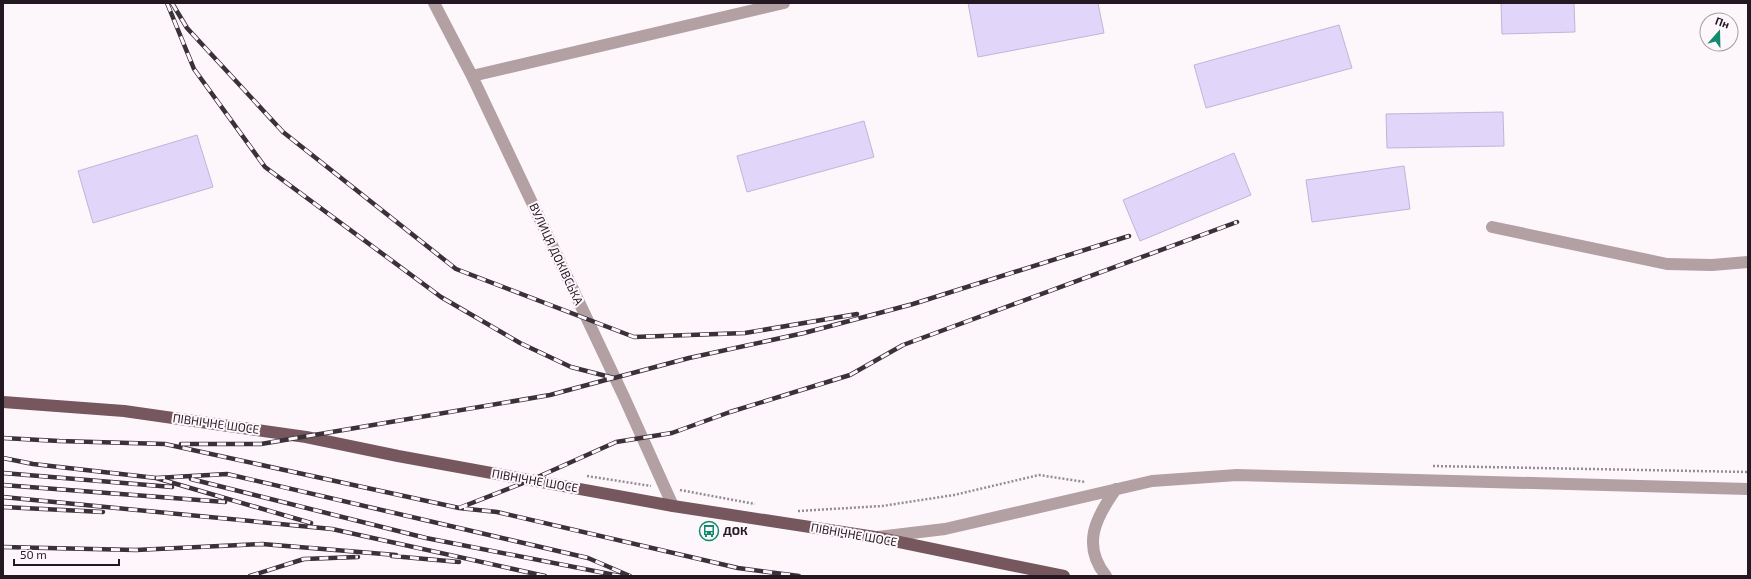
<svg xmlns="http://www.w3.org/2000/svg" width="1751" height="579" font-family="'Exo 2',sans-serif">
  <rect width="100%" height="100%" fill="#fdf7fc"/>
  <path fill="#e1d6fa" stroke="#c0b5d8" d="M968,3H1098L1104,33L978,57Z
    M1501,3H1574L1575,32L1502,34Z
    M1339,25L1352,68L1206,108L1194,65Z
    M1503,112L1504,146L1387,148L1386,114Z
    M864,121L874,157L747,192L737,156Z
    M197,135L213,187L93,223L78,171Z
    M1234,153L1251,195L1140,241L1123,200Z
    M1404,166L1410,209L1312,222L1306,180Z"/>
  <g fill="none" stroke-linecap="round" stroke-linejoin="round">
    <path stroke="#948b93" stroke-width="2.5" stroke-dasharray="2 2" stroke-linecap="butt" d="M1433,466L1748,472
      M587,476L651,486
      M680,490L755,504
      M798,511L882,506L954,495L1039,475L1085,482"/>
    <path stroke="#b2a0a3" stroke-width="12" d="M434,3L472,76L624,397L673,506
      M472,76L784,3
      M1492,227L1667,264L1712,265L1748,262
      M878,537L945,529L1152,481L1237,475L1748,489
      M1106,576C1081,545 1096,517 1116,489"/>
    <path stroke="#76575e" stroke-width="12" d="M3,402L124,411L306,437L398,456L673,506L875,537L1064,576"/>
    <defs>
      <path id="rail" d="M167,3L194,69L265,167L441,297L520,343L571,367L614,378L689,358L804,333L913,304L1129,236
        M172,3L187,28L283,132L456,269L634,337L745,333L857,314
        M3,438L59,441L165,444L459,508L497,512L738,568L799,576
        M181,444H261L550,395L613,378
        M3,458L33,464L156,478L311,523
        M3,473L172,487
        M156,478L227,474L588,558L630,576
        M191,479L426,538L620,576
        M3,485L225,502
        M3,497L332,529L545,576
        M3,507L103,512
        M459,508L531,480L616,442L672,433L730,412L850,375L903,345L1237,222
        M3,547L136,550L262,544L396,555
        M392,556L459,562
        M250,576L304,559L358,557"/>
    </defs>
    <use href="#rail" stroke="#3b313a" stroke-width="4.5"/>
    <use href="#rail" stroke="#fdf7fc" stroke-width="3" stroke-dasharray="9" stroke-linecap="butt"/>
  </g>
  <defs>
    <symbol id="bus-ring" viewBox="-11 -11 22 22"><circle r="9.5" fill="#fdf7fc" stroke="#118b6e" stroke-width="1.5"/><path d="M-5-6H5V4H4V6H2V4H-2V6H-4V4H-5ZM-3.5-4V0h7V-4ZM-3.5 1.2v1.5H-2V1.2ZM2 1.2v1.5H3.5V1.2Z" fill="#118b6e"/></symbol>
  </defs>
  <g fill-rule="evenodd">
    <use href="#bus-ring" x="698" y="520" width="22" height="22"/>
  </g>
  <g text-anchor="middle" stroke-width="4" stroke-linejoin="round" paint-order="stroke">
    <g font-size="12" fill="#241923" stroke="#fdf7fc">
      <text transform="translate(556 254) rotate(65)" y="4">ВУЛИЦЯ ДОКІВСЬКА</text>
      <text transform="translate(216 424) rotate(8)" y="4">ПІВНІЧНЕ ШОСЕ</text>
      <text transform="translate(535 481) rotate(10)" y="4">ПІВНІЧНЕ ШОСЕ</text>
      <text transform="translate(854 535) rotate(10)" y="4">ПІВНІЧНЕ ШОСЕ</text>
    </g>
    <g font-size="12" font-weight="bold" fill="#241923" stroke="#fdf7fc" text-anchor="start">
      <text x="723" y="535">ДОК</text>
    </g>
  </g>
  <rect width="1751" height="579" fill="none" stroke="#241923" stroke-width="8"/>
  <g transform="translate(1719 32) rotate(20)"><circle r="19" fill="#fdf7fc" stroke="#a69ea5"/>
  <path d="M0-3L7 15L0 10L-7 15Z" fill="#118b6e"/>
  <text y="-6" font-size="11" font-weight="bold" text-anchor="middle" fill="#241923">Пн</text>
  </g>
  <path d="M14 559v6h105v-6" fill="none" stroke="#241923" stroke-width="2"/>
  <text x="20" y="559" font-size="12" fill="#241923" stroke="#fdf7fc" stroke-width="3" paint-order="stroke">50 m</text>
</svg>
